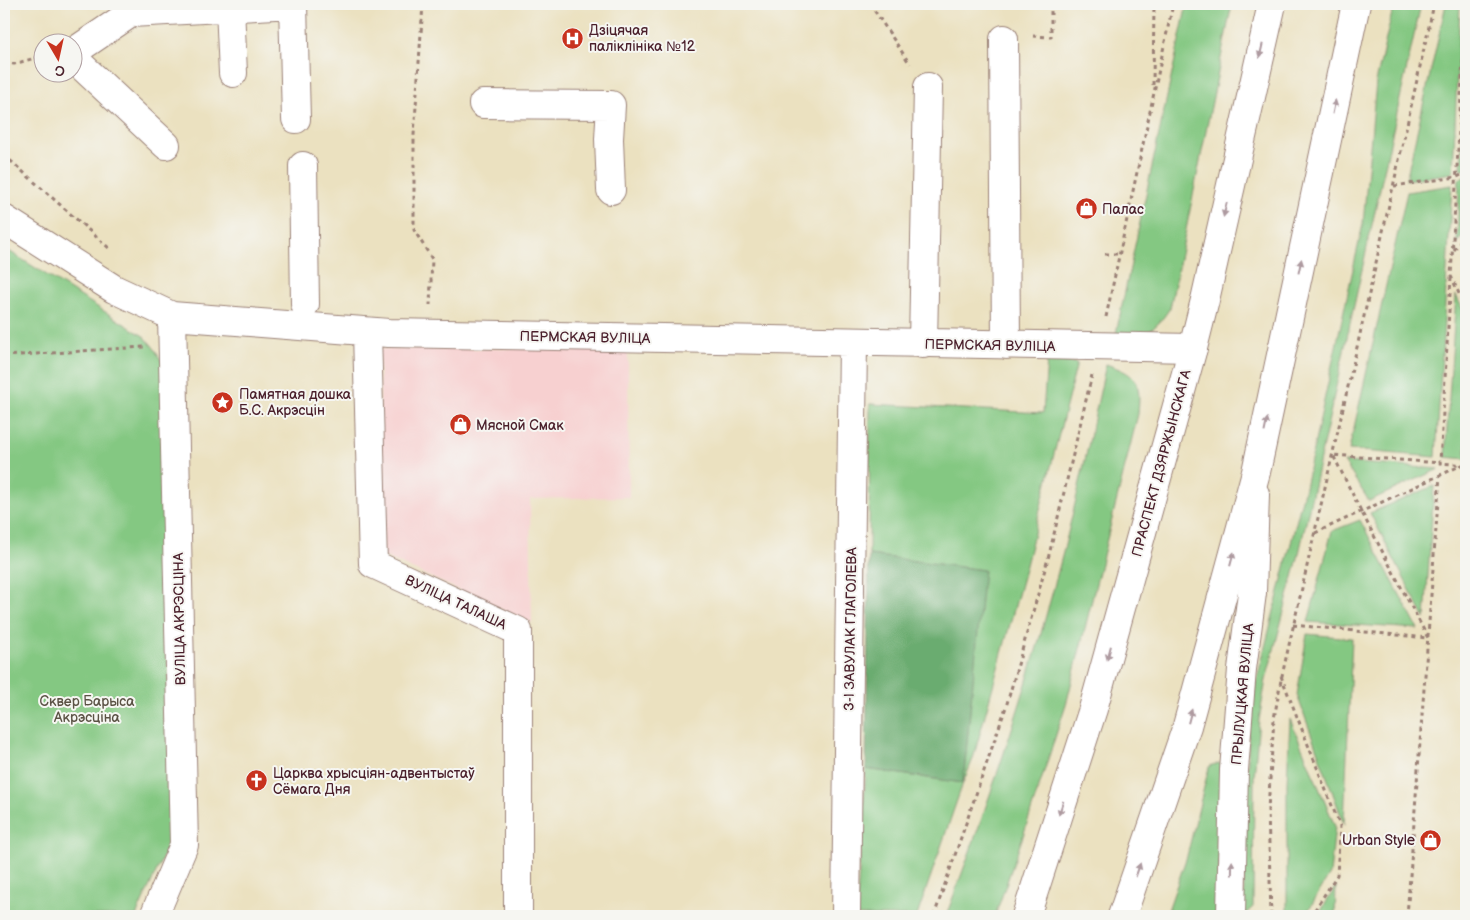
<svg xmlns="http://www.w3.org/2000/svg" width="1470" height="920" font-family="'Balsamiq Sans',sans-serif">
  <rect width="100%" height="100%" fill="#f6f6f2"/>
  <filter id="ink" filterUnits="userSpaceOnUse"><feTurbulence type="fractalNoise" baseFrequency=".02" numOctaves="2"/><feDisplacementMap in="SourceGraphic" scale="10" xChannelSelector="R" yChannelSelector="G"/><feConvolveMatrix kernelMatrix="1 2 1 2 8 2 1 2 1" color-interpolation-filters="sRGB"/></filter>
  <filter id="wash" filterUnits="userSpaceOnUse"><feTurbulence type="fractalNoise" baseFrequency=".0096" numOctaves="4" result="noise"/><feDisplacementMap in="SourceGraphic" scale="20" xChannelSelector="R" yChannelSelector="G"/><feGaussianBlur stdDeviation="1.12" result="paint"/><feColorMatrix in="noise" values="0 0 0 0 0 0 0 0 0 0 0 0 0 0 0 0 0 1.4 0 .05"/><feComposite in="paint" operator="in"/></filter>
  <g filter="url(#wash)">
    <rect width="100%" height="100%" fill="#ebe1c0"/>
    <path fill="#f7d0d0" d="M628,348L629,497L530,499L532,623L383,556L379,349Z"/>
    <path fill="#84c882" stroke="#677456" d="M1187,4H1232L1170,308C1153,334 1145,335 1115,338Z
      M1394,4H1421L1298,558L1266,680L1259,720L1254,778L1253,907L1243,916L1249,723L1256,683L1305,487L1363,224L1376,82Z
      M1446,4H1460L1453,173L1406,180Z
      M1466,56V168L1461,170Z
      M1466,176V231L1457,243L1459,179Z
      M1452,185L1436,457L1349,450L1407,192Z
      M4,248L145,337L154,348L165,367L171,839L136,916H4Z
      M1456,295L1466,317V459L1445,457Z
      M1047,360L1077,363L1024,573L973,759L963,783L917,916H856L866,769L963,783L983,570L869,555L870,404L1043,413Z
      M1106,364C1138,375 1141,381 1138,414L1067,701L1023,836L995,916H946C992,795 1033,671 1065,545C1080,485 1093,424 1106,364Z
      M1344,462L1439,469L1369,501Z
      M1434,486L1425,619L1370,513Z
      M1360,520L1418,629L1308,622L1332,531Z
      M1307,634L1352,638L1344,824L1297,695Z
      M1290,719L1335,826L1330,874L1305,916H1287V783Z
      M1220,763L1225,770L1216,916H1166L1187,856L1209,767L1212,765Z
      M1336,886L1335,916H1318Z"/>
    <path fill="#6bac70" stroke="#5a664e" d="M869,555L984,570L963,783L866,769Z"/>
  </g>
  <g filter="url(#ink)">
    <g fill="none" stroke-linecap="round" stroke-linejoin="round">
      <defs>
        <path id="minor" d="M230,8L233,73
          M131,13L293,4L296,119
          M1004,39L1006,345
          M72,53L131,13L128,4
          M72,57L166,145
          M483,104L611,105L609,139L611,190
          M303,166L305,304
          M4,219L114,289L172,316L389,333L1193,348
          M367,332L373,564L518,631V916
          M923,344L928,87
          M154,916L184,845L172,316
          M846,916L853,342
          M1231,916L1234,770L1242,669L1252,593L1255,494"/>
        <path id="major" d="M1026,916L1093,709L1193,348L1205,300L1272,4
          M1122,916L1187,726L1256,472L1356,4"/>
      </defs>
      <use href="#minor" stroke="#9a8076" stroke-width="30"/>
      <use href="#major" stroke="#9a8076" stroke-width="30"/>
      <path stroke="#9a8076" stroke-width="3" stroke-dasharray="4 4" stroke-linecap="butt" d="M423,4L414,135V230L432,259L430,305
        M870,4L910,64
        M1466,4L1451,276L1466,309
        M1051,6H1070
        M1033,36L1051,37V4
        M4,63L14,64L42,56
        M1153,85L1154,4
        M4,155L110,249
        M1394,186L1457,177L1466,173
        M1454,250L1466,235
        M1105,254H1119
        M1451,277L1440,463L1466,465
        M1106,317L1173,4
        M4,356L144,347
        M1315,533L1462,465
        M1293,625L1428,638L1361,511L1333,455L1440,463
        M1281,676L1340,826L1337,875L1311,916
        M934,916L1006,707L1049,555L1092,375
        M1271,916L1268,809L1274,719L1281,680L1360,334L1434,4
        M1407,916L1440,475"/>
      <use href="#minor" stroke="#fff" stroke-width="28"/>
      <use href="#major" stroke="#fff" stroke-width="28"/>
    </g>
    <defs><path id="oneway-solid" d="M-6-.8H1V-3.2L6.5 0L1 3.2V.8H-6Z" transform="scale(1.25)"/></defs>
    <g fill="#ae9aa0">
      <use href="#oneway-solid" transform="translate(1261 51) rotate(103)"/>
      <use href="#oneway-solid" transform="translate(1334 107) rotate(-78)"/>
      <use href="#oneway-solid" transform="translate(1225 210) rotate(103)"/>
      <use href="#oneway-solid" transform="translate(1300 266) rotate(-78)"/>
      <use href="#oneway-solid" transform="translate(1266 425) rotate(-78)"/>
      <use href="#oneway-solid" transform="translate(1232 559) rotate(-75)"/>
      <use href="#oneway-solid" transform="translate(1109 653) rotate(105)"/>
      <use href="#oneway-solid" transform="translate(1190 716) rotate(-75)"/>
      <use href="#oneway-solid" transform="translate(1061 808) rotate(108)"/>
      <use href="#oneway-solid" transform="translate(1232 868) rotate(-89)"/>
      <use href="#oneway-solid" transform="translate(1138 870) rotate(-71)"/>
    </g>
  </g>
  <defs>
    <symbol id="hospital-disc" viewBox="-11 -11 22 22"><circle r="9.5" fill="#c8321e" stroke="#f6f6f2"/><path d="M-5-5h3v3.5h4V-5h3V5h-3V1.5h-4V5h-3Z" fill="#fff"/></symbol>
    <symbol id="shop-disc" viewBox="-11 -11 22 22"><circle r="9.5" fill="#c8321e" stroke="#f6f6f2"/><path d="M-5-2.5h2.3a2.7 3.5 0 0 1 5.4 0H5L5.5 6h-11ZM-1.5-2.5h3a1.5 2.3 0 0 0-3 0Z" fill="#fff"/></symbol>
    <symbol id="sight-disc" viewBox="-11 -11 22 22"><circle r="9.5" fill="#c8321e" stroke="#f6f6f2"/><path d="M0-6L1.8-2.2L6-1.7L2.9 1.2L3.7 5.4L0 3.3L-3.7 5.4L-2.9 1.2L-6-1.7L-1.8-2.2Z" fill="#fff"/></symbol>
    <symbol id="church-disc" viewBox="-11 -11 22 22"><circle r="9.5" fill="#c8321e" stroke="#f6f6f2"/><path d="M-1.2-6h2.4v3.5h3.3v2.4h-3.3V6h-2.4V-.1h-3.3v-2.4h3.3Z" fill="#fff"/></symbol>
  </defs>
  <g fill-rule="evenodd">
    <use href="#hospital-disc" x="560" y="26" width="25" height="25"/>
    <use href="#shop-disc" x="1074" y="196" width="25" height="25"/>
    <use href="#sight-disc" x="210" y="390" width="25" height="25"/>
    <use href="#shop-disc" x="448" y="412" width="25" height="25"/>
    <use href="#church-disc" x="244" y="768" width="25" height="25"/>
    <use href="#shop-disc" x="1418" y="828" width="25" height="25"/>
  </g>
  <g text-anchor="middle" stroke-width="4" stroke-linejoin="round" paint-order="stroke">
    <g font-size="14" fill="#4a1f2b" stroke="#f6f6f2" text-anchor="start">
      <text x="589" y="35">Дзіцячая<tspan x="589" dy="16">паліклініка №12</tspan></text>
      <text x="1102" y="214">Палас</text>
      <text x="239" y="399">Памятная дошка<tspan x="239" dy="16">Б.С. Акрэсцін</tspan></text>
      <text x="476" y="430">Мясной Смак</text>
      <text x="273" y="778">Царква хрысціян-адвентыстаў<tspan x="273" dy="16">Сёмага Дня</tspan></text>
      <text x="1415" y="845" text-anchor="end">Urban Style</text>
    </g>
    <g font-size="14" fill="#4a1f2b" stroke="#f6f6f2">
      <text transform="translate(585 337) rotate(1)" y="5">ПЕРМСКАЯ ВУЛІЦА</text>
      <text transform="translate(990 345) rotate(1)" y="5">ПЕРМСКАЯ ВУЛІЦА</text>
      <text transform="translate(1161 463) rotate(-75)" y="5">ПРАСПЕКТ ДЗЯРЖЫНСКАГА</text>
      <text transform="translate(456 602) rotate(25)" y="5">ВУЛІЦА ТАЛАША</text>
      <text transform="translate(179 619) rotate(-91)" y="5">ВУЛІЦА АКРЭСЦІНА</text>
      <text transform="translate(850 629) rotate(-89)" y="5">3-І ЗАВУЛАК ГЛАГОЛЕВА</text>
      <text transform="translate(1242 694) rotate(-85)" y="5">ПРЫЛУЦКАЯ ВУЛІЦА</text>
    </g>
    <g font-size="14" fill="#5b5245" stroke="#f6f6f2">
      <text x="87" y="706">Сквер Барыса<tspan x="87" dy="16">Акрэсціна</tspan></text>
    </g>
  </g>
  <rect width="1470" height="920" fill="none" stroke="#f6f6f2" stroke-width="20"/>
  <g transform="translate(58 58) rotate(171)"><circle r="24" fill="#f6f6f2" stroke="#b1a0a2"/>
  <path d="M0-4L9 19L0 12L-9 19Z" fill="#c8321e"/>
  <text y="-8" font-size="14" font-weight="bold" text-anchor="middle" fill="#4a1f2b">С</text>
  </g>
</svg>
